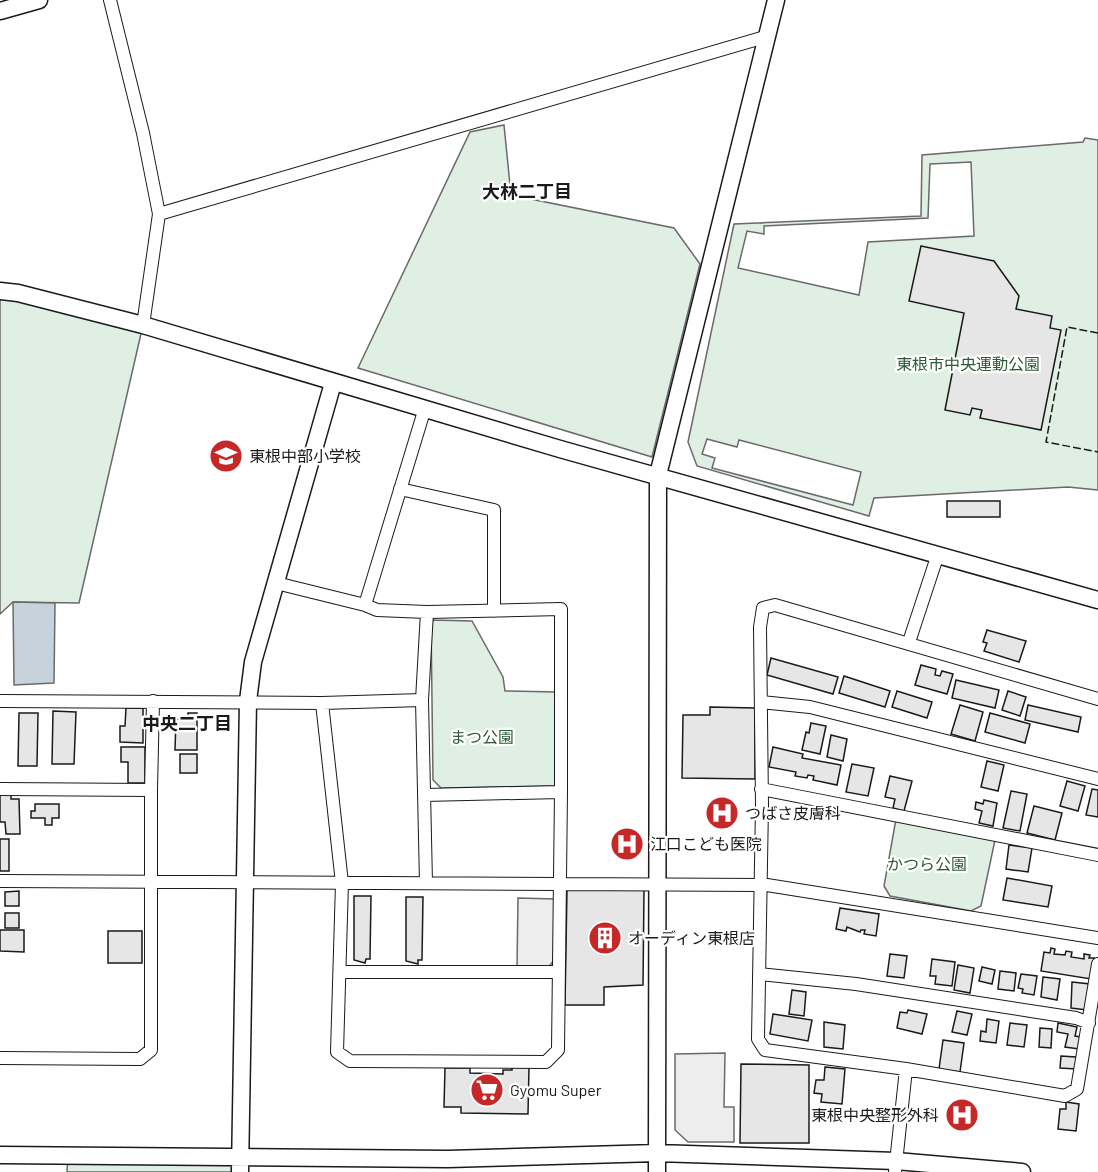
<svg xmlns="http://www.w3.org/2000/svg" width="1098" height="1172" font-family="Barlow,'Noto Sans JP',sans-serif">
  <rect width="100%" height="100%" fill="#fff"/>
  <path fill="#e0efe3" stroke="#6a6a6a" stroke-width="1.5" fill-rule="evenodd" d="M504,125L511,195L674,228L700,264L652,457L358,368L470,132Z
    M1085,138L1098,140V490L1068,487L874,498L869,516L697,466L688,442L734,224L921,216L922,155L1083,142ZM971,162L974,236L868,242L859,295L738,268L747,231L764,234V226L928,218L930,164ZM707,439L737,447L739,440L861,472L853,505L712,468L715,458L702,454Z
    M0,291L143,325L79,603L13,602L0,614Z
    M431,620L472,621L503,677L505,691L557,692V786L441,788L433,780Z
    M896,819L995,840L981,906L971,911L890,896L884,886Z
    M68,1156L240,1158V1172H67Z"/>
  <path fill="#ededed" stroke="#6a6a6a" stroke-width="1.5" d="M518,898L555,899L554,960L548,968L517,967Z
    M725,1053L724,1107H734V1142H688L675,1130V1054Z"/>
  <path fill="#c6d2dc" stroke="#6a6a6a" stroke-width="1.5" d="M13,602L55,603L54,683L14,685Z"/>
  <path fill="#e6e6e6" stroke="#1a1a1a" stroke-width="1.5" d="M921,246L994,261L1019,296L1016,309L1052,316L1050,328L1061,330L1041,430L980,418L982,410L972,408L970,415L945,410L964,313L909,301Z
    M947,501H1000V517H947Z
    M987,630L1026,641L1019,662L984,651L987,643L983,642Z
    M771,658L838,677L833,694L767,675Z
    M921,665L936,669L935,675L940,676L942,671L953,674L947,694L915,685Z
    M844,676L890,691L885,707L839,693Z
    M956,680L999,690L995,708L952,698Z
    M897,691L932,702L927,718L892,707Z
    M1008,691L1026,697L1020,716L1002,710Z
    M960,705L983,712L975,741L951,734Z
    M1028,705L1081,717L1078,732L1025,720Z
    M710,707L755,708V779L682,778L683,715H710Z
    M126,708H143V743L120,742V726H125Z
    M53,711L76,712L74,764H52Z
    M19,713H38L37,766H18Z
    M188,713H197V750H175L176,719L188,720Z
    M990,713L1030,724L1025,743L985,732Z
    M811,723L826,726L820,754L802,750L806,732L809,733Z
    M831,735L847,739L843,761L827,757Z
    M121,747H145V783H128V762H121Z
    M773,747L803,754L802,758L841,765L837,785L813,780L814,776L808,775L807,778L795,776L796,772L769,767Z
    M180,754H197V773H180Z
    M987,761L1004,765L998,791L981,787Z
    M852,764L874,768L868,796L846,792Z
    M890,776L912,781L904,811L893,808L895,799L885,797Z
    M1067,781L1085,786L1078,811L1060,806Z
    M1092,789L1098,790V817L1086,815Z
    M1011,791L1027,794L1020,831L1003,828Z
    M0,793H11V799H19L20,834H6L5,822H0Z
    M984,800L997,803L993,826L979,823L982,811L975,809L976,802L983,804Z
    M35,804H59V818H52V825H45V818H31V811H35Z
    M1034,806L1062,813L1055,840L1027,833Z
    M0,839H9V871H0Z
    M1009,845L1032,848L1028,872L1006,869Z
    M1007,878L1052,886L1048,907L1003,900Z
    M567,889L644,890L643,985L604,987V1005H565Z
    M19,891V906H5V892Z
    M354,896H371L370,959H366L365,963L354,960Z
    M406,897H423L422,960H418V964L406,961Z
    M840,908L879,914L876,936L864,934L865,930H861L860,932L847,927L846,931L836,929Z
    M5,913H19V928H5Z
    M0,930H24V952L0,951Z
    M108,931H142V963H108Z
    M1051,948L1055,949L1054,954L1065,955L1066,951L1072,952L1071,957L1084,959V954L1090,955L1089,958H1094L1091,979L1041,971L1044,952L1050,953Z
    M890,954L907,956L904,978L887,976Z
    M932,959L955,962L952,986L935,984L936,976H930Z
    M958,965L974,968L970,993L954,990Z
    M982,967L995,970L992,984L979,981Z
    M1000,971L1016,973L1014,991L998,989Z
    M1021,974L1037,976L1034,995L1022,993L1023,989L1018,988Z
    M1043,977L1060,979L1057,1000L1041,997Z
    M1072,982L1090,984L1087,1010L1071,1008Z
    M792,990L806,992L804,1016L789,1014Z
    M908,1010L927,1014L922,1034L897,1028L900,1012L907,1013Z
    M957,1011L972,1014L967,1035L952,1032Z
    M773,1014L812,1020L808,1041L770,1034Z
    M987,1019L999,1021L996,1043L980,1041L981,1031L986,1032Z
    M824,1022L845,1025L843,1049L824,1047Z
    M1010,1023L1027,1025L1024,1047L1007,1045Z
    M1058,1023L1077,1027L1075,1036L1082,1037L1079,1049L1065,1047L1068,1034L1057,1032Z
    M1040,1028L1052,1029L1051,1048L1039,1047Z
    M943,1040L964,1043L960,1072L939,1069Z
    M1061,1056L1076,1057V1069L1060,1068Z
    M741,1064L809,1065V1143H740Z
    M512,1067H529L528,1114L461,1113V1107H444L445,1068H470V1073L503,1074V1070H512Z
    M825,1067L845,1069L842,1104L821,1102L822,1094L814,1093L816,1080H824Z
    M1066,1102L1079,1104L1076,1131L1058,1129L1060,1109H1066Z"/>
  <g fill="none" stroke-linecap="round" stroke-linejoin="round">
    <defs>
      <path id="street" d="M110,0L143,133L159,214L143,325
        M159,214L768,36
        M400,489L494,510V611
        M276,583L365,605L425,408
        M365,605L377,610L427,612
        M909,642L938,554
        M422,700L427,612L561,609V792L424,795
        M0,701L322,703L342,883L337,1052L350,1061L546,1062L558,1050L561,792
        M761,702L810,707L1098,779
        M322,703L422,700L426,883
        M0,789L151,790L153,701
        M761,789L1098,855
        M0,881L767,885L1098,938
        M340,972H559
        M760,974L856,984L1076,1018L1089,1023
        M0,1058L140,1059L151,1050V790
        M906,1069L1065,1096L1077,1089L1098,964
        M895,1172L906,1069L765,1050L758,1039L762,805L760,627L763,608L775,605L1098,699"/>
      <path id="secondary" d="M0,11L39,0
        M0,291L18,293L143,325L560,449L1098,600
        M0,1155L448,1159L657,1153L896,1161L1022,1172
        M240,1172L248,701L253,662L333,383
        M657,1172L658,475L776,0"/>
    </defs>
    <use href="#street" stroke="#1a1a1a" stroke-width="14"/>
    <use href="#secondary" stroke="#1a1a1a" stroke-width="19"/>
    <use href="#street" stroke="#fff" stroke-width="12"/>
    <use href="#secondary" stroke="#fff" stroke-width="16"/>
    <path stroke="#1a1a1a" stroke-width="1.5" stroke-dasharray="8 3" stroke-linecap="butt" d="M1098,333L1067,327L1046,442L1098,452"/>
  </g>
  <defs>
    <symbol id="school-disc" viewBox="-11 -11 22 22"><circle r="9.5" fill="#c62828" stroke="#fff"/><path d="M0-5L7-2L0 1L-7-2ZM-4 1L0 2.5L4 1V4Q0 6-4 4Z" fill="#fff"/></symbol>
    <symbol id="hospital-disc" viewBox="-11 -11 22 22"><circle r="9.5" fill="#c62828" stroke="#fff"/><path d="M-5-5h3v3.5h4V-5h3V5h-3V1.5h-4V5h-3Z" fill="#fff"/></symbol>
    <symbol id="building-disc" viewBox="-11 -11 22 22"><circle r="9.5" fill="#c62828" stroke="#fff"/><path d="M-4-6H4V6H1V3H-1V6H-4ZM-2.5-4.3h1.7v1.8h-1.7ZM.8-4.3h1.7v1.8H.8ZM-2.5-1h1.7V.8h-1.7ZM.8-1h1.7V.8H.8Z" fill="#fff"/></symbol>
    <symbol id="supermarket-disc" viewBox="-11 -11 22 22"><circle r="9.5" fill="#c62828" stroke="#fff"/><path d="M-6-5.5h2.5l.6 2H6L4.5 2H-2.5L-4.4-4H-6ZM-1.5 3.2a1.3 1.3 0 1 0 .1 0ZM3 3.2a1.3 1.3 0 1 0 .1 0Z" fill="#fff"/></symbol>
  </defs>
  <g fill-rule="evenodd">
    <use href="#school-disc" x="207" y="437" width="38" height="38"/>
    <use href="#hospital-disc" x="703" y="794" width="38" height="38"/>
    <use href="#hospital-disc" x="608" y="825" width="38" height="38"/>
    <use href="#building-disc" x="586" y="919" width="38" height="38"/>
    <use href="#supermarket-disc" x="468" y="1071" width="38" height="38"/>
    <use href="#hospital-disc" x="943" y="1096" width="38" height="38"/>
  </g>
  <g text-anchor="middle" stroke-width="4.5" stroke-linejoin="round" paint-order="stroke">
    <g font-size="16" fill="#2b5a34" stroke="#fff">
      <text x="968" y="370">東根市中央運動公園</text>
      <text x="482" y="743">まつ公園</text>
      <text x="927" y="870">かつら公園</text>
    </g>
    <g font-size="16" fill="#1a1a1a" stroke="#fff" text-anchor="start">
      <text x="249" y="462">東根中部小学校</text>
      <text x="745" y="819">つばさ皮膚科</text>
      <text x="650" y="850">江口こども医院</text>
      <text x="628" y="944">オーディン東根店</text>
      <text x="510" y="1096">Gyomu Super</text>
      <text x="939" y="1121" text-anchor="end">東根中央整形外科</text>
    </g>
    <g font-size="18" font-weight="bold" fill="#1a1a1a" stroke="#fff">
      <text x="527" y="198">大林二丁目</text>
      <text x="187" y="730">中央二丁目</text>
    </g>
  </g>
</svg>
